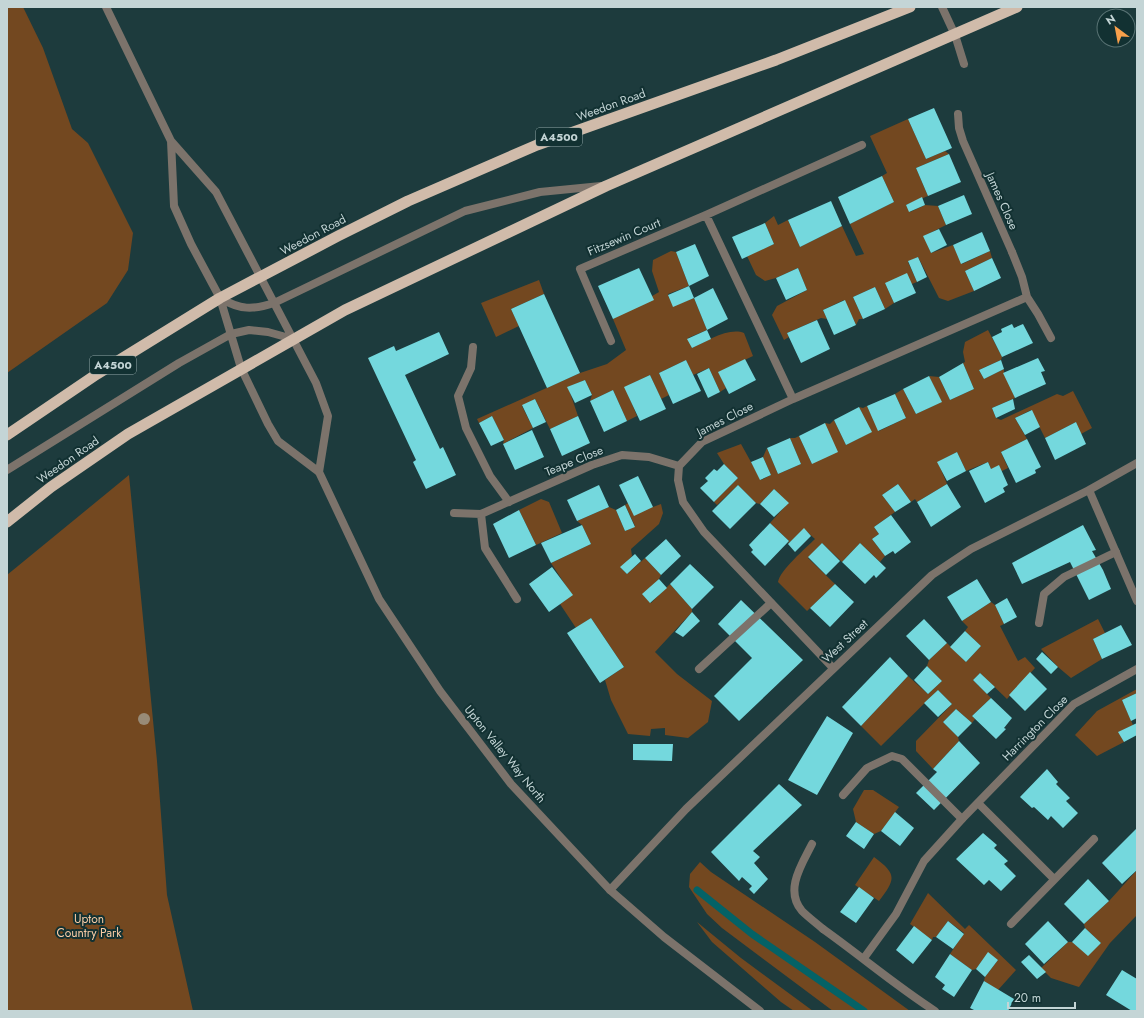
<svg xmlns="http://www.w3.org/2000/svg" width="1144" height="1018" font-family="Jost,sans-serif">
  <rect width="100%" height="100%" fill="#1d3b3d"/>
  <path fill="#734820" d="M7,7H23L43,48L72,129L88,143L133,233L128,270L107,303L7,373Z
    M908,119L926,159L945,151L949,154L916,168L928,196L906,205L910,212L925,205L938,206L946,225L924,236L931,253L953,245L962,264L990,251L992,258L965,271L974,291L948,301L939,298L918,257L908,262L917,282L912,284L885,283L894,303L885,309L875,287L853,297L863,319H859L856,325L844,300L823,310L827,319L821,318L787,333L789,337L784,340L772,315L777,306L807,290L798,268L776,278L765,281L756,275L747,256L774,244L765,223L774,216L778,225L788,220L800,247L842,226L856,256L864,254L850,224L894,202L882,176L887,173L870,136Z
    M671,251L676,252L689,286L668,294L673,306L694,298L707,330L688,338L692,348C706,342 728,327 744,333L753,356L719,372L726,388L720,392L709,368L693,375L686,360L659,373L669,395L661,399L650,375L625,387L637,416L627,421L613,390L590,401L592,395L585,380L568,387L578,416L550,429L535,399L522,406L533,428L503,444L504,440L492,416L479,423L477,419L580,373L607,364L626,350L613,319L659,292L652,271L653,260Z
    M539,280L544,294L511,309L519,326L496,337L481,303Z
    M988,330L1002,357L1001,360L979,370L984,379L1004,369V373L1015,398L992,408L996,418L1001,420L1057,394L1063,396L1073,391L1092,428L1081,434L1076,422L1045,438L1031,410L1015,418L1027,439L1001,452L1008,468L1002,471L991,469L988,462L966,471L957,452L938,462L947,484L917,502L915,499L911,502L898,484L882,495L895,512L874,527L879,534L872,539L885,556L880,562L860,543L842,562L822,543L808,558L835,584L807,611L778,582C780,570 806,548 815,539L804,529L788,544L789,541L770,523L788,503L774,489L760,504L756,503L738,485L717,505L714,502L738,478L724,464L717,453L741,444L761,480L771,475L763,457L767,448L778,474L801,464L790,438H795L799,436L812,464L825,423L830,424L834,420L846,445L871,432L859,407L863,408L867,406L879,431L906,418L895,394L903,389L916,414L941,402L929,376L939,377L950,400L974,389L963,363L965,362L963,352L965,342Z
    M129,475L157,761L167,895L193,1011H7V575Z
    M541,499L549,502L562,533L536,545L519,510Z
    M628,503L653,507L661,504L663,513L659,524L631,549L632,556L621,568L627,574L645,558L661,575L659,579L643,595L651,603L670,584L692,609V612L655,652L677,674L712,701L708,722L688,738L665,735V728L651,729L650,736L628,734L611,700L605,680L624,667L591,618L576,628L560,604L572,595L551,563L591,544L582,525L577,521L609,507L616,510L625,531L635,526L625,505Z
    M991,602L995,605L1004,624L1000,626L1018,661L1025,657L1035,668L1007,699L980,673L973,680L991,698L972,716L975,719L972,723L956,709L943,722L958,737L959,741L933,769L916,751V741L952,704L938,690L881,746L861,726L908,676L928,694L942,681L927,666L929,660L947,643L966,662L981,646L965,631L968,627L962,621Z
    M1098,619L1105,633L1093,639L1102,659L1071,678L1058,667L1041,649Z
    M1137,689V693L1122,700L1133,725L1119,732L1124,742L1097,756L1075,735L1097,711Z
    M864,790H873L899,807L881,831L874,834L856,822L853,809Z
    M874,857C897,874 896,879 879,901L855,885Z
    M700,862L711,872L815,942L910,1011H833L722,928L707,914L689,887L690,874Z
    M1137,870V915L1110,943L1079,987L1051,978L1041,968L1068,942H1072L1088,955L1101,943L1085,928L1084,924L1109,901Z
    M928,893L965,929L969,925L1016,970L998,990L984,981L985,977L998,960L988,953L976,969L972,970L950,954L964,933L948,921L936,937H933L932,940L910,924Z
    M697,922L741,958L813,1011H794L781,1002L712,942Z"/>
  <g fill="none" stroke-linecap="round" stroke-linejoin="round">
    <path stroke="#046266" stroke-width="7" d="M697,890L752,934L864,1011"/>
  </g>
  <path fill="#74d8dd" d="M934,108L952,148L926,159L908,119Z
    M949,154L961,182L928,196L916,168Z
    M882,176L894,202L850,224L838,197Z
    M964,195L972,214L946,225L938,206Z
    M922,197L925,205L909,212L906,205Z
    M831,201L842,226L800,247L788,220Z
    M765,223L774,244L742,259L732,237Z
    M939,229L947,245L931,253L923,236Z
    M982,232L990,251L961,264L953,245Z
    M695,244L709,276L689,286L676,252Z
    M918,257L927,277L917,282L908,261Z
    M992,258L1001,278L974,291L965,271Z
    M639,268L654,300L613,319L598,286Z
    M798,268L807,290L786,300L776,278Z
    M907,273L916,293L894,303L885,283Z
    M689,286L694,298L673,307L668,295Z
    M875,287L885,309L863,319L853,297Z
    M713,288L728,319L707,330L694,298Z
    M544,294L580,373L547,388L511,309Z
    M845,300L856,325L834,335L823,310Z
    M817,320L830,349L801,363L787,333Z
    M1012,324L1014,328L1023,324L1033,343L1002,357L992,337L1002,332L1001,329Z
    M707,330L711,339L692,348L687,339Z
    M439,332L449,354L405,375L440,449L443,447L456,475L426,489L413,462L416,460L368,358L394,346L396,351Z
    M1038,358L1045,371L1041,372L1046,384L1015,398L1003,373Z
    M745,359L756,380L729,394L718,372Z
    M686,360L701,391L673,404L659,373Z
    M1001,360L1004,369L984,379L979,370Z
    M963,363L974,389L950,400L939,377Z
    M709,368L720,392L708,398L697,374Z
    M650,375L666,409L640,421L624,387Z
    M929,376L942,402L916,414L903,389Z
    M585,380L592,395L575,403L567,387Z
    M613,390L627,421L604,432L590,401Z
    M895,394L906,418L878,431L867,406Z
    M535,399L546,422L533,428L522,405Z
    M1013,399L1015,409L996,418L992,408Z
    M859,407L872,432L846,445L834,420Z
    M1032,410L1040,427L1025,435L1015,418Z
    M492,416L504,440L491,446L479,423Z
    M578,416L590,443L562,456L550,429Z
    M1076,422L1086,444L1055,460L1045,438Z
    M825,423L838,452L812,464L799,436Z
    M532,430L544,457L515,470L503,444Z
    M790,438L801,464L778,474L767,448Z
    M1027,439L1041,467L1035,470L1036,473L1016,483L1001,452Z
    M957,452L966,471L947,481L937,462Z
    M763,457L771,475L760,480L751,462Z
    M988,462L991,469L999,465L1008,485L1003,488L1005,492L985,503L969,471Z
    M724,464L738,478L714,502L700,488L708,481L705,478L714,469L717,471Z
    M638,476L653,507L634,516L619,485Z
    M898,484L911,502L895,512L882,495Z
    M947,484L961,507L931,527L917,502Z
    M599,485L609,507L577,521L567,500Z
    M738,485L756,503L730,529L712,511Z
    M774,489L789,503L774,517L760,504Z
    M625,505L635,527L625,531L616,510Z
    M519,510L536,545L509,558L493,524Z
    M891,515L911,542L895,554L893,551L885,556L872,539L879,534L874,527Z
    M770,523L789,541L765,566L751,552L753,550L749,545Z
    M582,525L591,544L551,563L541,543Z
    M1083,525L1096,550L1092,551L1103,570L1111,589L1089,600L1070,562L1022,584L1012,563Z
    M804,528L811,536L795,552L788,544Z
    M666,539L681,556L661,575L645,558Z
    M822,543L840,561L826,575L808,557Z
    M860,543L886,568L876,578L874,575L865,584L842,562Z
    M635,554L641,561L627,574L620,567Z
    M690,564L714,587L692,609L670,584Z
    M552,567L573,595L549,612L529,584Z
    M659,579L667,588L650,603L642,594Z
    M977,579L991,602L962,621L947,597Z
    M835,584L854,602L830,627L810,608Z
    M1007,598L1017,617L1004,624L995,605Z
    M741,600L803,660L739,721L714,696L752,658L718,624Z
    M692,612L700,621L683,637L675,632Z
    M591,618L624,667L600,683L567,633Z
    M924,619L947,643L929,660L906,636Z
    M1121,625L1132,645L1102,659L1093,639Z
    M965,631L981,646L966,662L950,647Z
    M1042,652L1058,667L1051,674L1036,659Z
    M890,657L908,676L861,726L842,707Z
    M927,666L942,681L928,694L914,680Z
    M1030,672L1047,689L1025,711L1009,695Z
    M980,673L995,687L987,694L973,680Z
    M938,690L952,704L938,717L924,703Z
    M1137,693V718L1131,721L1122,700Z
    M991,698L1012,718L1004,728L1006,729L996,739L972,716Z
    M956,709L972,723L958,737L943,722Z
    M827,716L853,733L817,795L788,780Z
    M1137,723V735L1124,742L1118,732Z
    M959,741L980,763L934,810L916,793L937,772L933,769Z
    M633,744H673L672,761L633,760Z
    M1047,769L1058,782L1056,784L1070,798L1066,801L1078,813L1063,828L1051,816L1048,820L1034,807L1032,808L1020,797Z
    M779,784L802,805L753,851L760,857L754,863L768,879L754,894L749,889L752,886L742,877L739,881L711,852Z
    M895,812L914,828L900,846L881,831Z
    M856,822L874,834L864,849L846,836Z
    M1137,828V870L1122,884L1102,863Z
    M983,833L997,845L994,848L1008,861L1004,864L1016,876L1001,891L989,880L984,885L956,859Z
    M1088,879L1109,901L1084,924L1064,904Z
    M859,887L874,898L856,923L840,912Z
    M948,921L964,934L953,949L936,937Z
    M1048,921L1068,942L1044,964L1025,944Z
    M914,926L932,940L913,964L896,950Z
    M1085,928L1101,943L1088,956L1072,942Z
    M988,952L998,960L985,977L976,969Z
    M950,954L972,970L954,997L942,989L945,985L935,977Z
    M1029,955L1046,972L1037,979L1021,962Z
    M1122,970L1137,979V1011H1132L1106,995Z
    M984,981L1014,999L1008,1011H976L970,1008Z"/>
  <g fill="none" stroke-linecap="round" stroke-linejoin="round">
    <path stroke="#7c736b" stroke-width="8" d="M942,7L955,35L964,64
      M958,114L959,128L963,141L1012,252
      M473,347L471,368L458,396L466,428L490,476L509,502
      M1039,623L1044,594L1064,577L1116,552
      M699,669L771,603
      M843,795L867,768L892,756L902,759L962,819
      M812,844C802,864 784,890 802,911C808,917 816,923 823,929"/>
    <path stroke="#7c736b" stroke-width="8" d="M706,215L793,399
      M1012,252L1022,277L1027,297L1038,314L1051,338
      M611,341L580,269L706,215L862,145
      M1089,490L1137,601
      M454,513L481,514L592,465L622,455L649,457L679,466
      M481,514L485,548L517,599
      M833,668L704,532L683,502L678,480L679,466L702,442L793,399L1027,297
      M978,803L1054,879
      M610,890L686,809L932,575L971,549L1089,490L1137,463
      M1011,924L1094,839
      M823,929C861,956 896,986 935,1011
      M864,958L896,914L924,861L962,819L1074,704L1137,669"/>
    <path stroke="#7c736b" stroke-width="8" d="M106,7L171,141L216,192L316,383L328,416L319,472
      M171,141L174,206L191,244L220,298L241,368L268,424L278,441L319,472L379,599L440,691L511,784L610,890L664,937L760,1011
      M220,298C240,310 253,310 274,303L465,211L540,192L601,186
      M7,470L179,363L231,334L249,330L268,332L293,339"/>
    <path stroke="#d0bbaa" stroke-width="11" d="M7,435L97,374L220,298L338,236L408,201L537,145L776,60L910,7
      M7,522L51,487L128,434L345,310L606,186L1017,7"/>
  </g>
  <circle fill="#988b77" cx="144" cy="719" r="6"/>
  <g text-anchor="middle" stroke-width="4" stroke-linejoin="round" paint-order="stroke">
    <g fill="#123132" stroke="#8fa4a5" stroke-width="1">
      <rect x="536" y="128" width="46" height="18" rx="3"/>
      <rect x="90" y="356" width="46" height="18" rx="3"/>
    </g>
    <g font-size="11" font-weight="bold" fill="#c4d5d6">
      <text x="559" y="141">A4500</text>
      <text x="113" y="369">A4500</text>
    </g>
    <g font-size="12" fill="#c4d5d6" stroke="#123132">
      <text transform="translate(611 105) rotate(-20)" y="4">Weedon Road</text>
      <text transform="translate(1002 201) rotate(66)" y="4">James Close</text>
      <text transform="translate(313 235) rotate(-28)" y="4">Weedon Road</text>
      <text transform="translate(624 237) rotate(-23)" y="4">Fitzsewin Court</text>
      <text transform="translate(725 419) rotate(-27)" y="4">James Close</text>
      <text transform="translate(68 460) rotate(-35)" y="4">Weedon Road</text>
      <text transform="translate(574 461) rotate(-22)" y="4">Teape Close</text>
      <text transform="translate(845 641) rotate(-43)" y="4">West Street</text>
      <text transform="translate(1035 728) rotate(-45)" y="4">Harrington Close</text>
      <text transform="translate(505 754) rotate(51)" y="4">Upton Valley Way North</text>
    </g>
    <g font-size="12" fill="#fccda6" stroke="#123132">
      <text x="89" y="923">Upton<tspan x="89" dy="14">Country Park</tspan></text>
    </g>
  </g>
  <rect width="1144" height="1018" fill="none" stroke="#c4d5d6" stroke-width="16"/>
  <g transform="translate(1116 28) rotate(328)"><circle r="19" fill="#123132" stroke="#597374"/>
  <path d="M0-3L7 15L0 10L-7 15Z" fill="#f8a04b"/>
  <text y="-6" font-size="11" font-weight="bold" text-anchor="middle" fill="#c4d5d6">N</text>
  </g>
  <path d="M1008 1002v6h67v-6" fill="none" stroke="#c4d5d6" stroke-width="2"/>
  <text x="1014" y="1002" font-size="12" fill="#c4d5d6" stroke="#123132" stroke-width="3" paint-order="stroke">20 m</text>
</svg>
